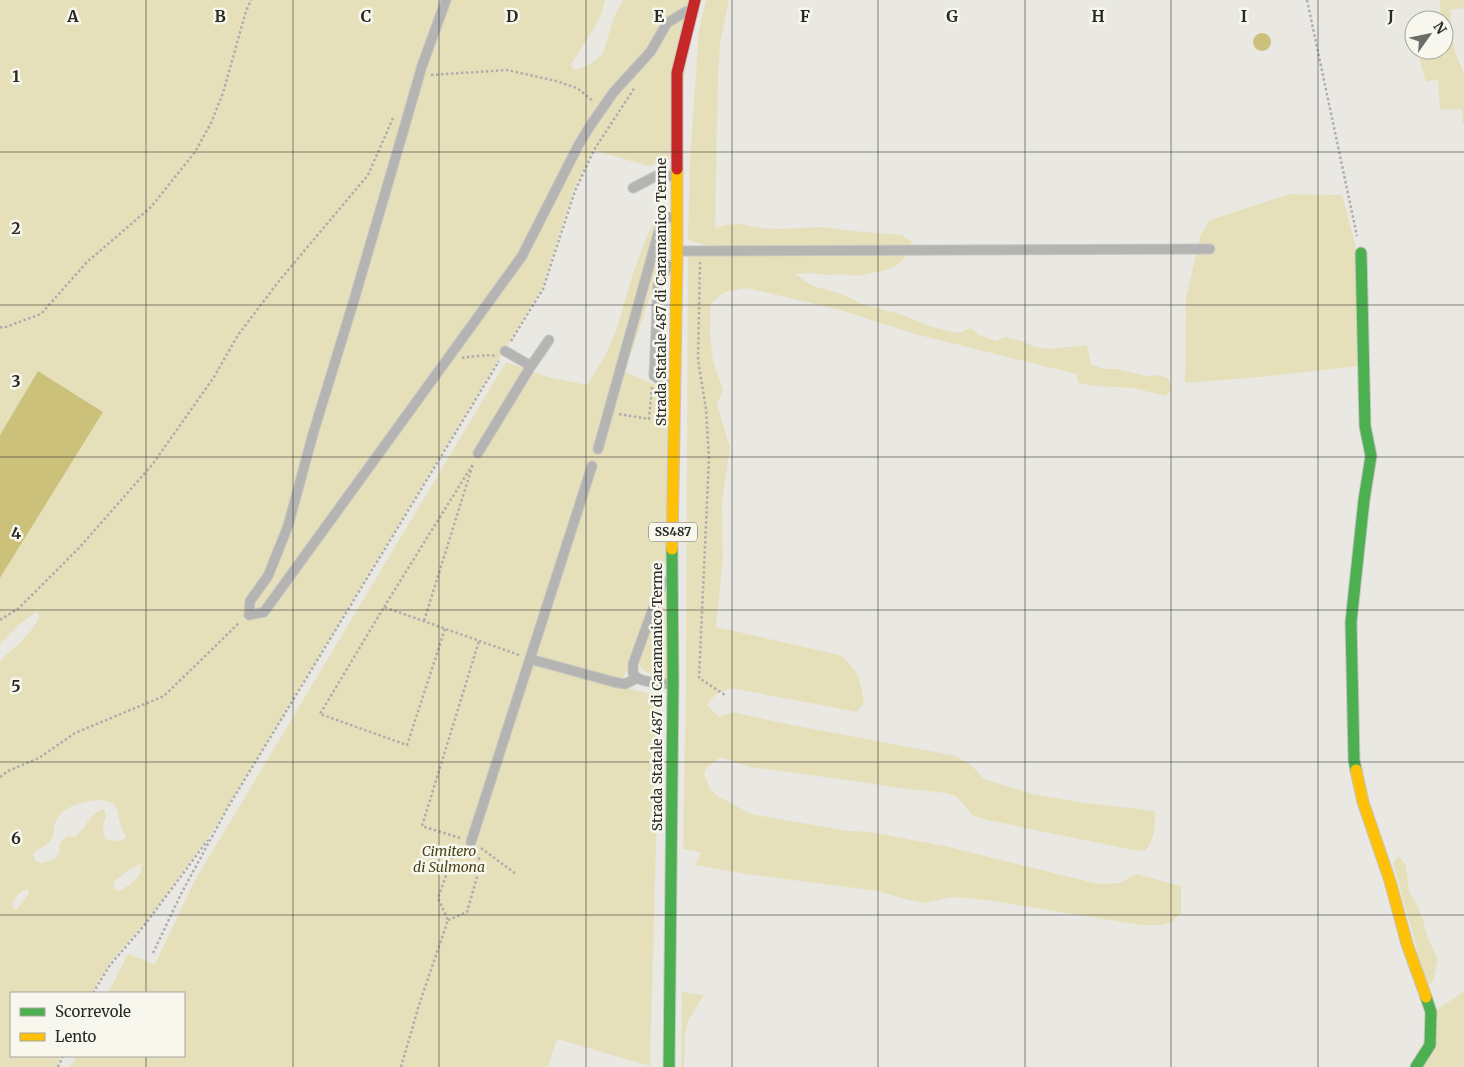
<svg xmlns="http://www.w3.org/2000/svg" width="1464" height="1067" font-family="Merriweather,serif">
  <rect width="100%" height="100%" fill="#e9e8e3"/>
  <path fill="#e6e0ba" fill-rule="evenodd" d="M0,0H605L602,12L595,27L571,64L574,70L587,66L603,54L614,17L623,0H695L673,158L648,166L593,150L574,190L542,288L212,832L143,926L125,945L109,964L92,993H11V1056H61L57,1067H0V661C14,647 31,636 39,617L37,611L19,625L0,644V578L103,412L38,371L0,435ZM100,800C120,802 116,811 121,826C122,829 124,833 126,837L123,840L113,841L106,839C101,831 103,825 106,817L104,809C89,813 86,828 75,837L67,836L60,843C60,858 54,860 40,863L35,860L33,854C38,848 47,846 51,840C55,834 53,826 56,821C64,805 85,801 100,800ZM142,863C142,864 141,871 141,872C137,881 125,888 117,892L114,887L115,881L129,870ZM28,889L29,891L27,897L17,909H13C10,900 20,891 28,889Z
    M706,0H729L720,43L718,79L715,229L724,225L741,224L762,228L780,229L822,227L853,231L902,235L912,242L904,259L897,265L887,270L858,276L842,274L827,275L811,273L795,274L813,286L842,294L862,304L903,315L932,327L958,333L971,328L981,336L996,341L1005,337L1022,341L1035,347L1050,349L1087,345L1091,364L1103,369H1117L1146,376L1157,375L1168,378L1172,388L1166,396L1133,388L1095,386L1079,383L1076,374L915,334L840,310L747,288L725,292L711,303L710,333L713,360L723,390L717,405L730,447L722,503L723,559L716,627L840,655C858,669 861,681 864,703L857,712L731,688L715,695L707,705L719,717L733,712L792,725L956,756L971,765L984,779L1033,794L1078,802L1155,811C1155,826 1155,839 1145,851L1133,850L987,820L972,815L957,797L946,793L899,788L854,781L750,767L721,757L707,767L704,773L710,789L716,795L751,814L848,831L871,832L945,846L1098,884L1120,883L1136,874L1181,886V913L1172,922L1162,925H1141L987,900L953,897L924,903L904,899L878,891L746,874L695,865L701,852L683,849L686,687L688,255L707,256L708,245L693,242L688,239L690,158L699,30Z
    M1440,0H1464V8L1450,10L1454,49L1464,74V125L1463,124L1462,109L1440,110L1438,79L1426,82L1417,50H1444V20H1436L1441,19Z
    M1290,194L1342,195L1355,243L1358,366L1260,377L1185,383L1186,297L1201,234L1210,220Z
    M663,211L670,227L671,253L652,290L625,372L667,390L668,554L624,677L615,679L614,684L660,697L650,1066L557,1039L548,1067H70L76,1056H184V993H108L128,954L155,964L194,882L506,362L548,377L587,385L606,354L618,325L632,276L647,235Z
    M667,582L669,679C656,676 644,674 637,662Z
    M1398,857L1401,858L1406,866L1409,891L1418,907L1423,920L1427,936L1438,960L1433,981L1427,985L1393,863Z
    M1464,991V1067H1417L1432,1013Z
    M682,992L704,995L688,1021L685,1035L684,1067H681Z"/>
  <path fill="#cbc17b" d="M1253 42a9 9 0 1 1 18 0a9 9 0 1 1-18 0Z
    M38,371L103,412L0,578V435Z"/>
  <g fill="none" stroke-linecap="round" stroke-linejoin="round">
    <defs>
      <path id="lane" d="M446,0L422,66L405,125L354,300L313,434L288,526L268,576L250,601L249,615L264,612L522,256L578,146L590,126L613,93L651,51L667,23L687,11
        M633,188L656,176H674
        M680,251L1210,249
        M668,265L658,285L654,376L671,387
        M505,351L531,366
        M598,449L658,234L665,218L674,217
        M478,453L531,366L549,340
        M663,581L633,664C633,667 633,670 633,673C637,683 661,683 670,684
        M530,659L614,682L625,684L637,678
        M471,842L592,466"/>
      <path id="fast" d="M1356,770L1354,760L1351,622L1364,500L1371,456L1365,426L1361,253
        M669,1067L673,684L672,549
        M1416,1067L1430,1045L1431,1012L1426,997"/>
      <path id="slow" d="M672,549L677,257V169
        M1356,770L1363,802L1390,881L1407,944L1426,997"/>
      <path id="jam" d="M677,169V73L695,0"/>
    </defs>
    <use href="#lane" stroke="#c6c5c2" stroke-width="11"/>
    <use href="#fast" stroke="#c6c5c2" stroke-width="13"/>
    <use href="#slow" stroke="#c6c5c2" stroke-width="13"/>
    <use href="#jam" stroke="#c6c5c2" stroke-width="13"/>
    <path stroke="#aeadab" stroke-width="2.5" stroke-dasharray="2.5 2.5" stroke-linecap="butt" d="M1307,0L1357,236
      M431,75L507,70L556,81L577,88L593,101
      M700,262L698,360L706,409L709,459L699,678L725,695
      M0,327L3,328L41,314L87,262L151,207L195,152L211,123L223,93L246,11L251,0
      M511,341L543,289L575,191L594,150L635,87
      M462,358C467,357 491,354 495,356
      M619,414L649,419L652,387
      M384,607L473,464L424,621
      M0,620L19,608L79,548L152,465L214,377L238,335L279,281L368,175L393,118
      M445,629L407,745L320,714L384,607L519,655
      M0,777L8,771L39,758L75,733L164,696L240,622
      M460,838L422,826L479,641
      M481,848L516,874
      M448,920L467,912L481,863L476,852
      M153,953L181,894L228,807L499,361
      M93,993L110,965L143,927L208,840
      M58,1067L63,1056
      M401,1067L419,1005L448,920L438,898L455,850L461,847"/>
    <use href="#lane" stroke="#b4b4b3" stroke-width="9"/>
    <use href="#fast" stroke="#4caf50" stroke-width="11"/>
    <use href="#slow" stroke="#ffc107" stroke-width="11"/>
    <use href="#jam" stroke="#c62828" stroke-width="11"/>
  </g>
  <path fill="none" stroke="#292925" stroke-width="1" stroke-opacity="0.55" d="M146,0V993M293,0V1067M439,0V1067M586,0V1067M732,0V1067M878,0V1067M1025,0V1067M1171,0V1067M1318,0V1067M0,152H1464M0,305H1464M0,457H1464M0,610H1464M0,762H1464M0,915H1464M146,1056V1067"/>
  <g text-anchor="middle" stroke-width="5" stroke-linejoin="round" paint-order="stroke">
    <rect fill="#f8f7ee" stroke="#676761" stroke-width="1" x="649" y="522.5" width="48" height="19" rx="4"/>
    <g font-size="12" font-weight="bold" fill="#292925">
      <text x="673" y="536">SS487</text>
    </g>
    <g font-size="14" fill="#292925" stroke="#f8f7ee">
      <text transform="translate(661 292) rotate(-90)" y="5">Strada Statale 487 di Caramanico Terme</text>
      <text transform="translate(657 697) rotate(-90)" y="5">Strada Statale 487 di Caramanico Terme</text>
    </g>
    <g font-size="14" font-style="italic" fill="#49431a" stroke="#f8f7ee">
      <text x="449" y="856">Cimitero<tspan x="449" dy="16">di Sulmona</tspan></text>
    </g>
  </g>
  <g font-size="16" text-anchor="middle" font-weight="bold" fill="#292925" stroke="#f8f7ee" stroke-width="5" stroke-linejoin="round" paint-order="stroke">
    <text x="73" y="22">A</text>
    <text x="220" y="22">B</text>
    <text x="366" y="22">C</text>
    <text x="512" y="22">D</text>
    <text x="659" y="22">E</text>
    <text x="805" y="22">F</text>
    <text x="952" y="22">G</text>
    <text x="1098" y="22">H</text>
    <text x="1244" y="22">I</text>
    <text x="1391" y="22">J</text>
    <text x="16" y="82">1</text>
    <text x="16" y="234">2</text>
    <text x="16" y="387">3</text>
    <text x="16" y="539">4</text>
    <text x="16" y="692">5</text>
    <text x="16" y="844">6</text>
  </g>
  <rect x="10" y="992" width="175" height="65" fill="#f8f7ee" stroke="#a5a59e"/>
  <rect x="20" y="1008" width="25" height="8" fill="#4caf50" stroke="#a5a59e"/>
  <text x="55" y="1017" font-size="15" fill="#292925">Scorrevole</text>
  <rect x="20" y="1033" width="25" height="8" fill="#ffc107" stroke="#a5a59e"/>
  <text x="55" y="1042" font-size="15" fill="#292925">Lento</text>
  <g transform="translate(1429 35) rotate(57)"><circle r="24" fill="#f8f7ee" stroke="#a5a59e"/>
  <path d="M0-4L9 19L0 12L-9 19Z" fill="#6c6c68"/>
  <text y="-8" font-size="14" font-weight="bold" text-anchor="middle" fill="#292925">N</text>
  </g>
</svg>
